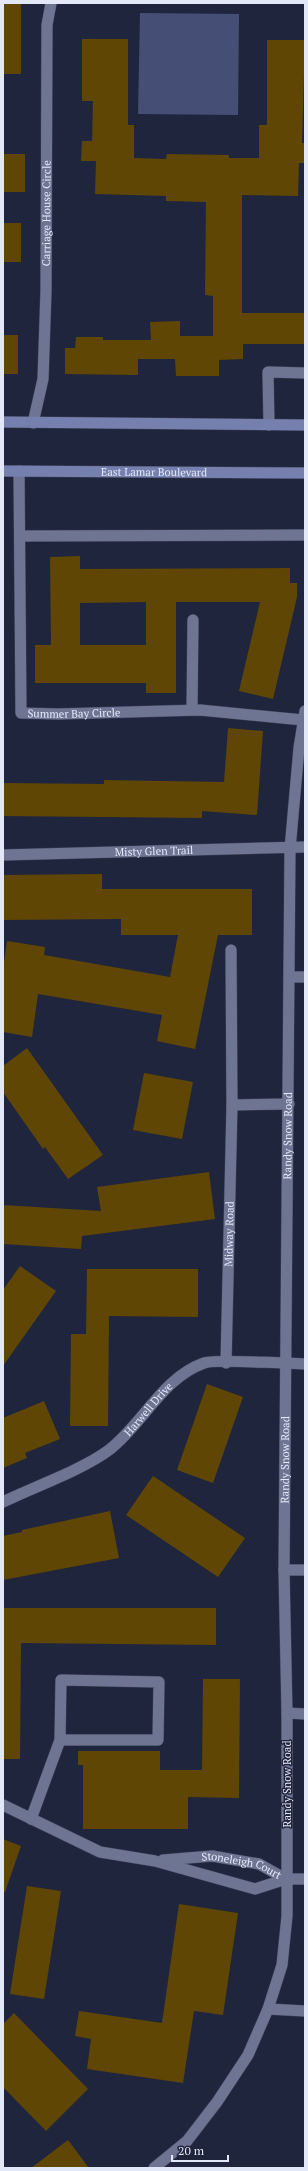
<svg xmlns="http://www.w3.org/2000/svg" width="308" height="2171" font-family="'PT Serif',serif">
  <rect width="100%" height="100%" fill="#20253e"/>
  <path fill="#454e75" d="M140,13L239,14L238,115L138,114Z"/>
  <path fill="#5f4604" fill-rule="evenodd" d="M3,3H21V74H3Z
    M82,39H128V125H134V158L166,159L167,154L229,155V158H259V125H267V40H305L302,143H305V163H299L298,196L242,195V313H305V344H243V359L219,360V376H176L175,359H138V375L65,374V348H75L76,337H103V340H151L150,322L180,321V336H213V296L205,295L206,202L166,201V196L95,194L96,161H81L82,141H92L93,101H82Z
    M3,154H25V192H3Z
    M3,223H21V262H3Z
    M3,335H18V374H3Z
    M80,556V569L290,568V583H297V597L273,699L239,691L260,602H176V693H146V683H35V645H51L50,557ZM146,602V645H80V603Z
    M228,728L263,731L257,815L202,811V818L3,816V783L104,784V780L224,782Z
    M102,874V889H252V935H218L195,1049L157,1041L162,1015L38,994L32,1037L3,1032V969L7,941L45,947L44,955L170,977L178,935H121V919L3,920V875Z
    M27,1048L103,1155L68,1179L45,1147L43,1149L3,1092V1066Z
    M144,1073L193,1082L182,1139L133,1130Z
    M209,1172L215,1219L82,1236L81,1249L3,1244V1205L101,1211L97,1187Z
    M20,1266L56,1291L3,1366V1290Z
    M87,1269H198V1317L109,1316L108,1426H70L71,1334H86Z
    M207,1384L243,1397L213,1483L177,1470Z
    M44,1401L60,1439L25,1453L27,1458L3,1468V1418Z
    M153,1476L245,1538L218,1577L126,1515Z
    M110,1511L119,1558L3,1580V1536L22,1532V1530Z
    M3,1608H216V1645L21,1643L20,1759H3Z
    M203,1679H240L239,1798L188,1797V1829H83V1765H78V1751H160V1770H202Z
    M3,1839L21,1846L5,1892H3Z
    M27,1886L61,1891L44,1999L10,1994Z
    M179,1904L238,1913L223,2015L194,2011L183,2083L87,2069L91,2039L75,2036L79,2011L162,2023Z
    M14,2013L88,2089L46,2131L3,2087V2024Z
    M68,2140L89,2168H31Z"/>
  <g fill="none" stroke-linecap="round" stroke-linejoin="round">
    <defs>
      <g id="service">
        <path id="s1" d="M33,423L43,379L46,291L47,25L51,3"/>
        <path d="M269,425L268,372L305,373"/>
        <path id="s2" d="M19,471L21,713L58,714L200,710L303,720"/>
        <path d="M20,536L305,535"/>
        <path d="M192,710L193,620"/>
        <path id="s3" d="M3,855L305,847"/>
        <path d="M231,950L232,1105L289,1104"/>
        <path d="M290,977H305"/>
        <path id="s4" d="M226,1363L232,1105"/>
        <path id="s5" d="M3,1502C34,1487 82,1470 109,1450C143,1424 162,1378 204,1363C215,1359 270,1363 286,1363"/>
        <path d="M287,1713L305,1714"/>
        <path d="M31,1819L60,1740L61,1680L159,1682L158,1740H60"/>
      </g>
      <g id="minor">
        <path d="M286,1363L305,1364"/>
        <path d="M284,1570H305"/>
        <path d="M3,1805L100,1852L155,1861L255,1889L286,1879"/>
        <path id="s6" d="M163,1860L212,1856L259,1864L286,1879"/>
        <path d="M268,2009L305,2011"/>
      </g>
      <g id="tertiary">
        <path d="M286,1879H305"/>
        <path id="s7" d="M154,2168L187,2141L217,2102L248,2055L268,2009L282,1965L287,1916V1713L284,1570L290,849L299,748L305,711"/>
      </g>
      <g id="secondary">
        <path d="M3,422L305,425"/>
        <path id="s8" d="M3,471L305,473"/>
      </g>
    </defs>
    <use href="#service" stroke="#3e4257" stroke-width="12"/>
    <use href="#minor" stroke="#3e4257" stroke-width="12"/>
    <use href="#tertiary" stroke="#3e4257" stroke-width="12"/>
    <use href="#secondary" stroke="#3e4257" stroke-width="12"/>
    <use href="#service" stroke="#6e7592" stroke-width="11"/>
    <use href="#minor" stroke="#6e7592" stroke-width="11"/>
    <use href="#tertiary" stroke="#6e7592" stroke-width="11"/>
    <use href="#secondary" stroke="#7680ae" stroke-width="11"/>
  </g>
  <g text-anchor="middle" stroke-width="3" stroke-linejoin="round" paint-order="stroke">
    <g font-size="11" fill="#e3e8f9" stroke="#20253e">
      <text dy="4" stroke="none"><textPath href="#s1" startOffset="211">Carriage House Circle</textPath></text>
      <text dy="4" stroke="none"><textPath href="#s8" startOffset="151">East Lamar Boulevard</textPath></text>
      <text dy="4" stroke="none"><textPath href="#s2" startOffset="295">Summer Bay Circle</textPath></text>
      <text dy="4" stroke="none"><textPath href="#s3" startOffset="151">Misty Glen Trail</textPath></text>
      <text dy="4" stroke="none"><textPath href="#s7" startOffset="1074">Randy Snow Road</textPath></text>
      <text dy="4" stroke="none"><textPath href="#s4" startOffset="129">Midway Road</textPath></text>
      <text dy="4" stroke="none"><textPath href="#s5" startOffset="175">Harwell Drive</textPath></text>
      <text dy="4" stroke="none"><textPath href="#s7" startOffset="750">Randy Snow Road</textPath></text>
      <text transform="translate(287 1784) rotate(-90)" y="4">Randy Snow Road</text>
      <text dy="4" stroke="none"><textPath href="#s6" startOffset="80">Stoneleigh Court</textPath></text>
    </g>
  </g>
  <rect width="308" height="2171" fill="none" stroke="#e3e8f9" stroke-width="8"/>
  <path d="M172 2155v6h56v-6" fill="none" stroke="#e3e8f9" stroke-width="2"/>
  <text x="178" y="2155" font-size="12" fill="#e3e8f9" stroke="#20253e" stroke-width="3" paint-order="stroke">20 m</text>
</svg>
